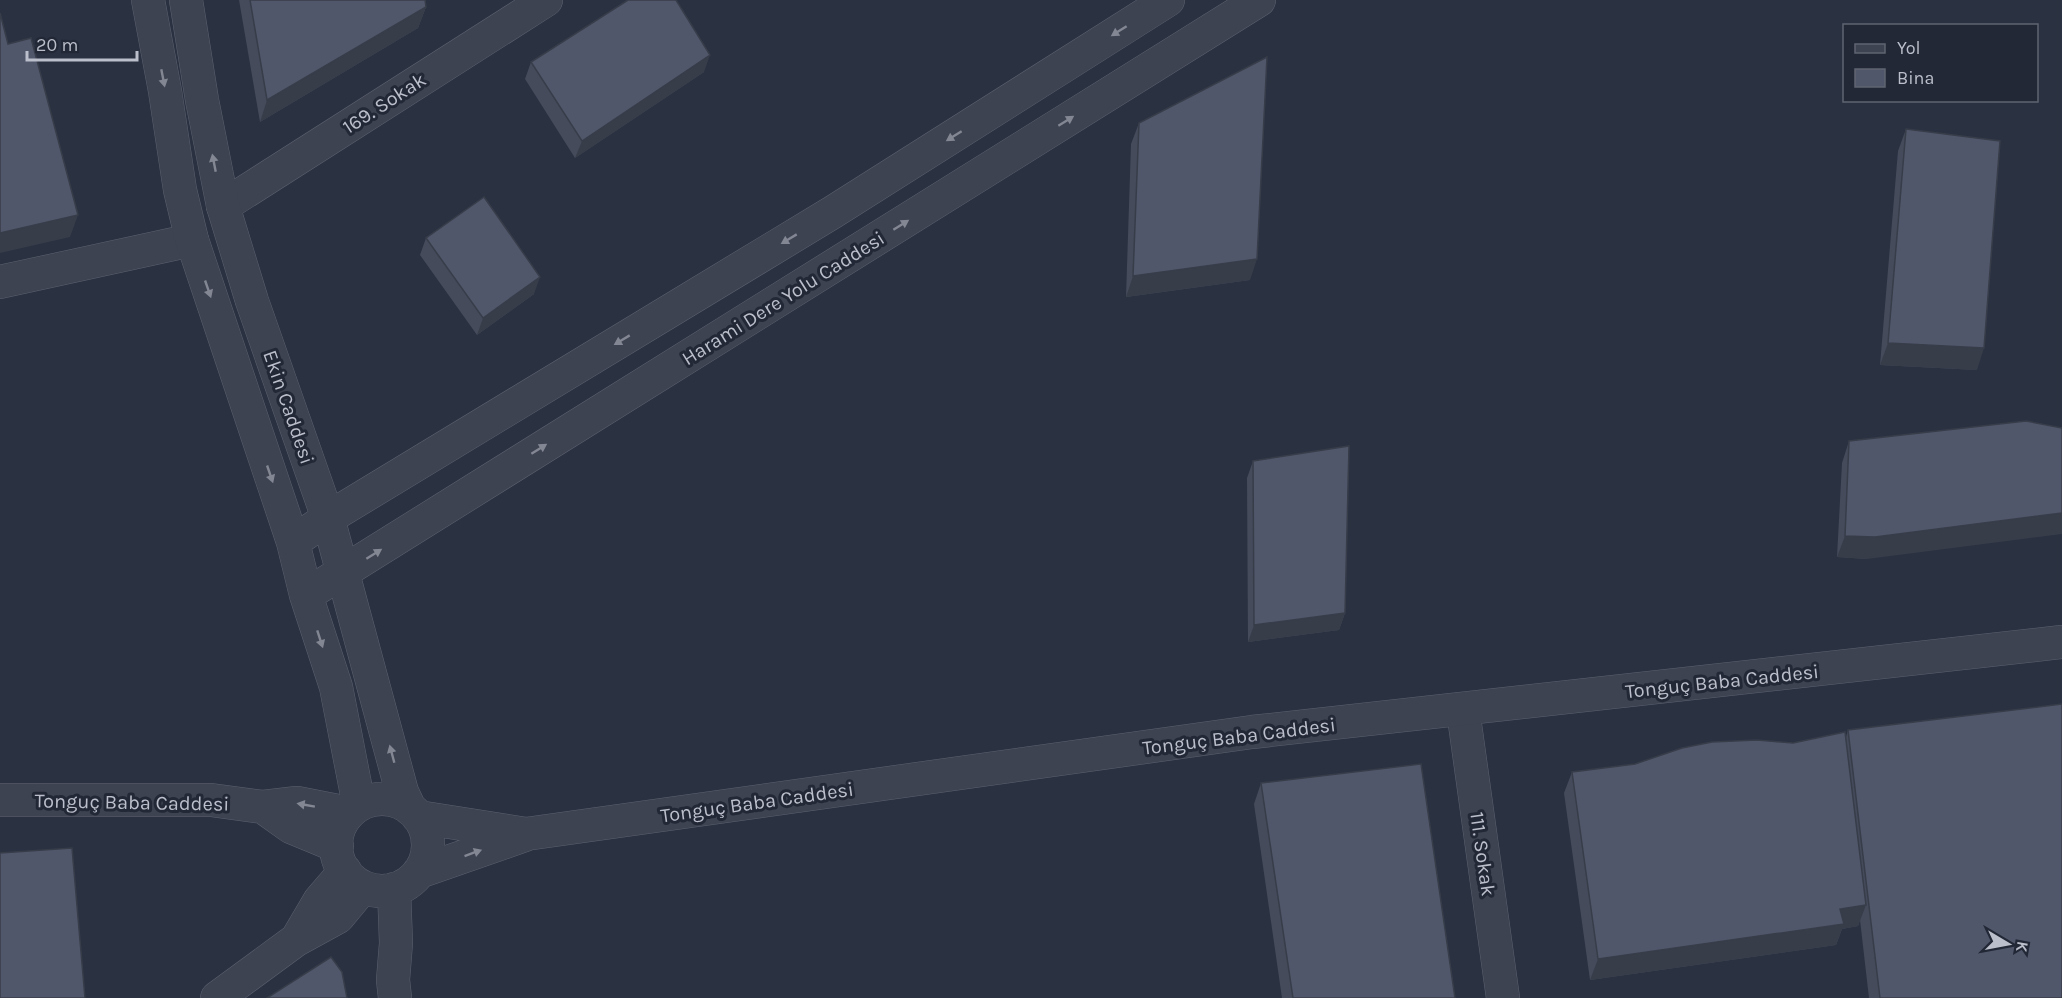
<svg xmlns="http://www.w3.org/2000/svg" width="2062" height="998" font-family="Karla,sans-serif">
  <rect width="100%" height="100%" fill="#2a3141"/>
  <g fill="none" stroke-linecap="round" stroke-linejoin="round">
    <defs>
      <path id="minor" d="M223,206L546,0
        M0,282L192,240
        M1463,710L1503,998"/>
      <path id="tertiary" d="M148,0L165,91L180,190L192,240L293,542L306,595L336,687L359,805
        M186,0L202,100L223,206L252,301L328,518L402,792L410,809
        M293,542L328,518L833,212L1168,0
        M306,595L1259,0
        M336 845a46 46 0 1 1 92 0a46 46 0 1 1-92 0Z
        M0,800H211L263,807L297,803L348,813
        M263,807L291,827L337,846
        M418,817L526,834L1252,732L2062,642
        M419,872L525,835
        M394,889L396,943L393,980L395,998
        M297,939L320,900L345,871
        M217,998L296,940L338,917L362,888"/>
    </defs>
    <use href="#minor" stroke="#5c616f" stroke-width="34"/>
    <use href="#tertiary" stroke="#5c616f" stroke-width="34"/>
    <use href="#minor" stroke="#3e4351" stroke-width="33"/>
    <use href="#tertiary" stroke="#3e4351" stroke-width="33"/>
  </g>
  <path fill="#454b5b" d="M239,0H425L426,7L418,28L260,122Z
    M531,62L704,72L575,158L525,79Z
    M1139,123L1250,280L1126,297L1131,144Z
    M1906,129L1977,370L1880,365L1898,151Z
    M426,238L534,294L477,335L420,255Z
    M1849,441L1867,559L1837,557L1842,463Z
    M1253,461L1345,613L1339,630L1248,642L1247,478Z
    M1848,730L2062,998H1869L1860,920L1858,926L1842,929L1836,945L1590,980L1564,793L1572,772L1635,764L1793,743L1846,737Z
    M1261,783L1455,998H1282L1254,804Z"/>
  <path fill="#383d4a" d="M426,7L418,28L260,122L267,100Z
    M710,55L704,72L575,158L582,141Z
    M78,215L70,237L0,253V233Z
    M1257,259L1250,280L1126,297L1133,276Z
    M540,277L534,294L477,335L483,318Z
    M1888,343L1984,348L1977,370L1880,365Z
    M2062,513V534L1867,559L1837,557L1845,536Z
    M1345,613L1339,630L1248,642L1254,625Z
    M1866,905L1858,926L1842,929L1836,945L1590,980L1598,959L1840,909Z"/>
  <path fill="#50576a" stroke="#383d4a" stroke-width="1.5" d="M250,0H425L426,7L267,100Z
    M628,0H676L710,55L582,141L531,62Z
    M0,13L8,44L31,38L78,215L0,233Z
    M1267,57L1257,259L1133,276L1139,123Z
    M1906,129L2000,141L1984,348L1888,343Z
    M484,197L540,277L483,318L426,238Z
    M2026,421L2062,428V513L1875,537L1845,536L1849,441Z
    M1349,446L1345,613L1254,625L1253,461Z
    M2062,704V998H1880L1848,730Z
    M1845,732L1866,905L1840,909L1844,924L1598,959L1572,772L1635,764L1682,748L1712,742L1757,740L1793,743Z
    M1421,764L1455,998H1293L1261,783Z
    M72,848L85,998H0V853Z
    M331,957L342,972L347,998H267Z"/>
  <defs><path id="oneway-solid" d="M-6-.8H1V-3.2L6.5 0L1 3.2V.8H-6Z" transform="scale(1.5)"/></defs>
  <g fill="#838794">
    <use href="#oneway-solid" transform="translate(1119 31) rotate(148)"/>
    <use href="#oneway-solid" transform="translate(163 78) rotate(79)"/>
    <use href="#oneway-solid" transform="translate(1066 121) rotate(-32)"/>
    <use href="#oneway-solid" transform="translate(954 136) rotate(148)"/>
    <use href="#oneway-solid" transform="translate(214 163) rotate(-101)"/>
    <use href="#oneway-solid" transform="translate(901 225) rotate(-32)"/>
    <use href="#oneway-solid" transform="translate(789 239) rotate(149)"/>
    <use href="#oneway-solid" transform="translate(208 289) rotate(71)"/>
    <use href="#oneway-solid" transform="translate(622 340) rotate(149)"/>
    <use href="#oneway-solid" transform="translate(539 449) rotate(-32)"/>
    <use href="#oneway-solid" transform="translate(270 474) rotate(71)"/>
    <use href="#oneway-solid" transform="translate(374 554) rotate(-32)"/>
    <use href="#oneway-solid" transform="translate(320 639) rotate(72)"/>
    <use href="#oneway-solid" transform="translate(392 754) rotate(-105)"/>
    <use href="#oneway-solid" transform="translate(306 805) rotate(-170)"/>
    <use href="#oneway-solid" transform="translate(473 853) rotate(-20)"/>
  </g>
  <g text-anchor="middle" stroke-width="6" stroke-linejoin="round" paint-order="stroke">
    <g font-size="20" fill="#bbbfcb" stroke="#232837">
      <text transform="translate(384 103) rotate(-33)" y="7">169. Sokak</text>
      <text transform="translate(783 298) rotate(-32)" y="7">Harami Dere Yolu Caddesi</text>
      <text transform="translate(289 407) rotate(71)" y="7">Ekin Caddesi</text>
      <text transform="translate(1722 681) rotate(-6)" y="7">Tonguç Baba Caddesi</text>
      <text transform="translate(1239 736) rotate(-7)" y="7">Tonguç Baba Caddesi</text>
      <text transform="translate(132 802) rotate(1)" y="7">Tonguç Baba Caddesi</text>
      <text transform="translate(757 802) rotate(-8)" y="7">Tonguç Baba Caddesi</text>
      <text transform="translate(1483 854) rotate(82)" y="7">111. Sokak</text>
    </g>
  </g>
  <rect x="1843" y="24" width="195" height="78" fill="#232837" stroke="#606472" stroke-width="1.5"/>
  <rect x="1855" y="44" width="30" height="9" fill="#3e4351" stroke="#606472" stroke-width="1.5"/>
  <text x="1897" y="54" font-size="18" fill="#bbbfcb">Yol</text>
  <rect x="1855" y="69" width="30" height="18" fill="#50576a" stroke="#606472" stroke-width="1.5"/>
  <text x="1897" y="84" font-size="18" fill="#bbbfcb">Bina</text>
  <g transform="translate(2008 944) rotate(100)" stroke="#232837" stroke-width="4.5" paint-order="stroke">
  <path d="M0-4.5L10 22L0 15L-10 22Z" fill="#bbbfcb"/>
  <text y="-9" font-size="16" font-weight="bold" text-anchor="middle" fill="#bbbfcb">K</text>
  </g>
  <path d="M27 51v9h110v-9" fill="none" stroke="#bbbfcb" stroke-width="3"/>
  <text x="36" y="51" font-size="18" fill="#bbbfcb" stroke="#232837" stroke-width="4.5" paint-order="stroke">20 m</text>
</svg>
